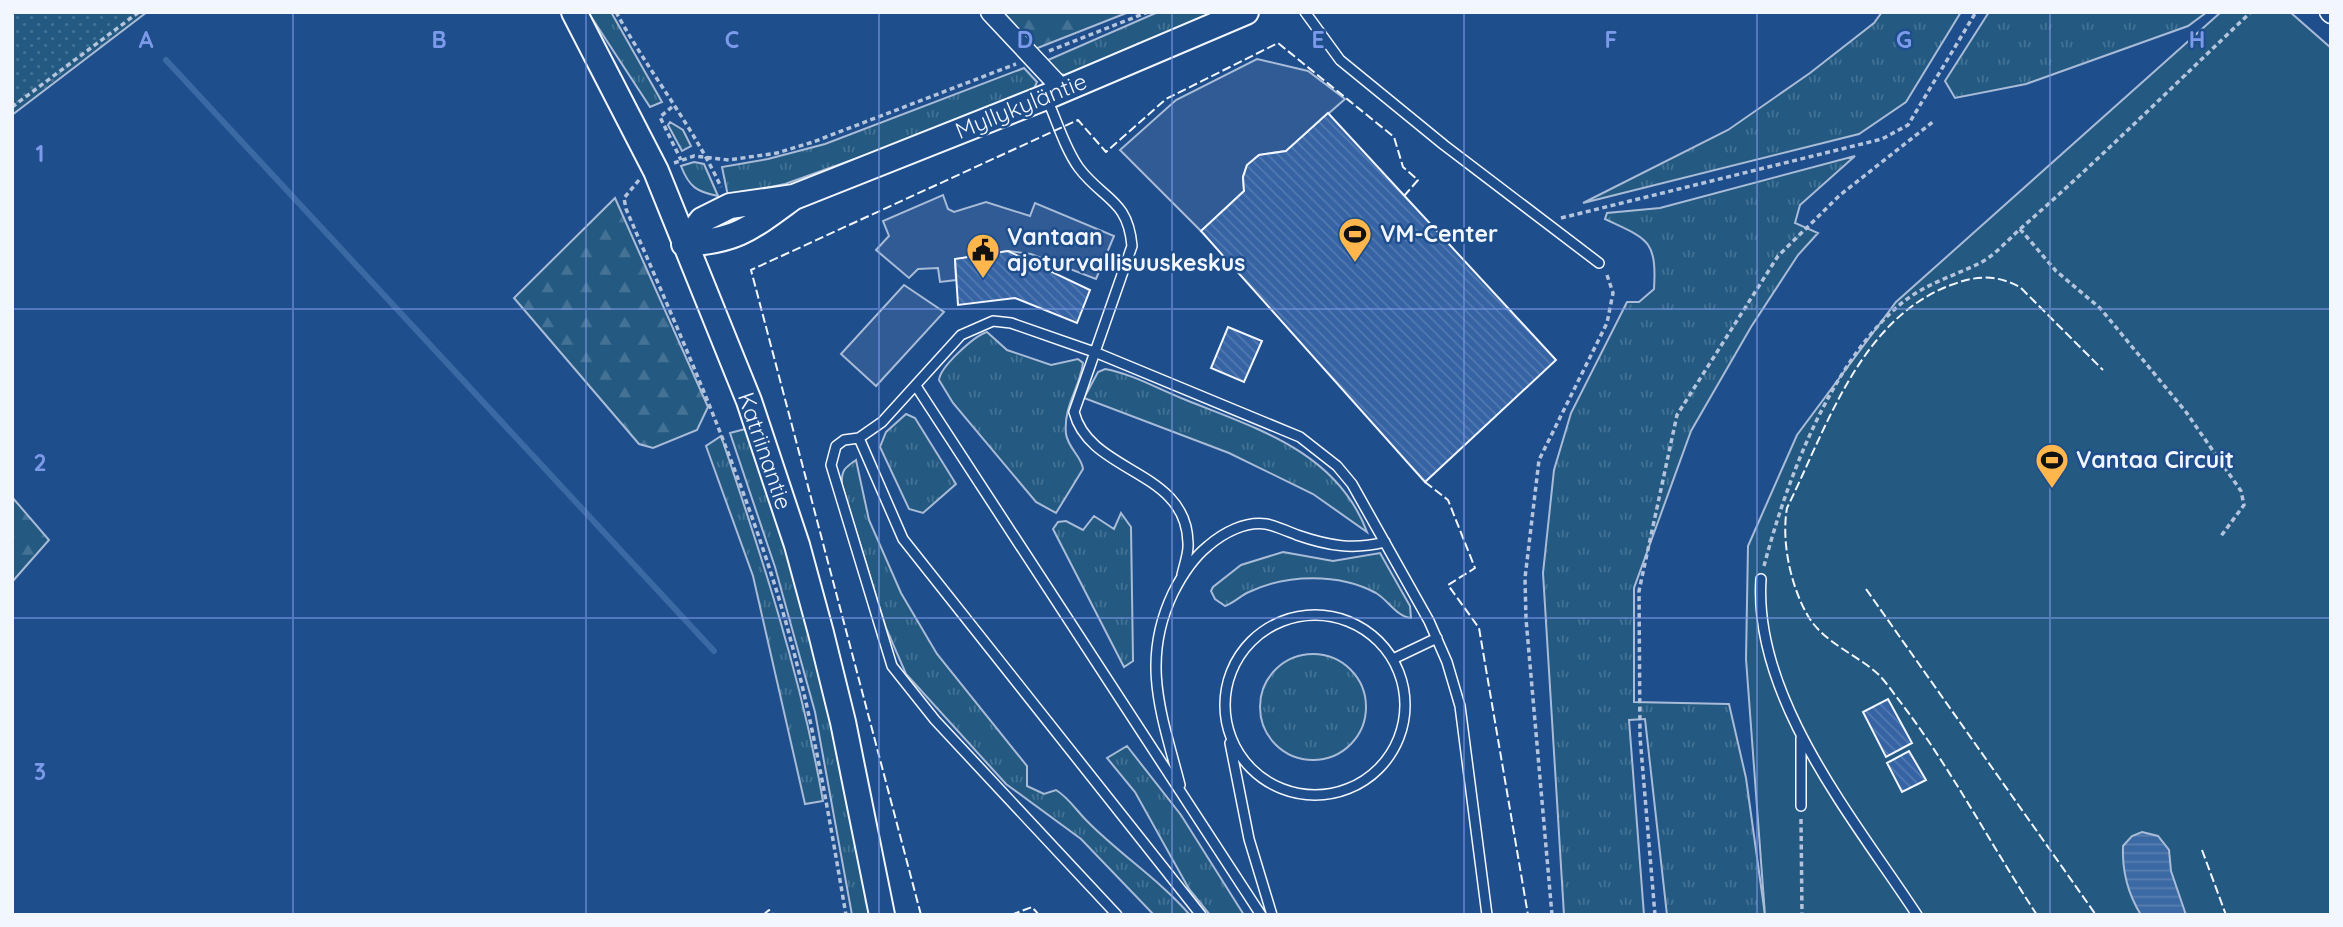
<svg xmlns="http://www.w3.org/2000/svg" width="2343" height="927" font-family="Quicksand,sans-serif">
  <defs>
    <pattern id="grass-tufts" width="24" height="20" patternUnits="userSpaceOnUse" patternTransform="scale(1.75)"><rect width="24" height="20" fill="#245a82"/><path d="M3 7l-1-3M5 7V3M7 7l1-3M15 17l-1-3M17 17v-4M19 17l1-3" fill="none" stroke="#447295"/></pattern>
    <pattern id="forest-firs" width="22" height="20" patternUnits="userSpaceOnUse" patternTransform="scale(1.75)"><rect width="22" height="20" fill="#245a82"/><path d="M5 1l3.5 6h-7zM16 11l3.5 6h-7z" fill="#447295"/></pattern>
    <pattern id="park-dots" width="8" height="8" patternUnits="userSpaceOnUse" patternTransform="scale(1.75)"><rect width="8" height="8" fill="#245a82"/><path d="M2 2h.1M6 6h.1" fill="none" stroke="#447295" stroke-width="1.8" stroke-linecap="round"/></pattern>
    <pattern id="water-rules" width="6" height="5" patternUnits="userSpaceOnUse" patternTransform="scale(1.75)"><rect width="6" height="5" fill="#3b69a3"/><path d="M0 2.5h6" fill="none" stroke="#587fb1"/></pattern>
    <pattern id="building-back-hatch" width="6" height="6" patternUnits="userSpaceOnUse" patternTransform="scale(1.75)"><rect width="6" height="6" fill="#3563a3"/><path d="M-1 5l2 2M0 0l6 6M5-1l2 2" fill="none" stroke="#537ab1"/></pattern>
  </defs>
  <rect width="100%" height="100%" fill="#1f4e8c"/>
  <path fill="url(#grass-tufts)" stroke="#a8bbd7" stroke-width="2" d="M588,12H611L662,102L650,107Z
    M1158,12H1225L1070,77L1055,72L1048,60Z
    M1882,12H1961L1906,102L1859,134L1583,203L1728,130L1810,73L1874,23Z
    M1989,12H2207L2188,26L2026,84L1955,98L1945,81Z
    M1024,68L1037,82L1033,91L1025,98L785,184L728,196L722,167L768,159L825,144Z
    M670,122L683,130L691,146L682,151L668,125Z
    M1855,156L1800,205L1795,223L1818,233L1798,255L1751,327L1691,431L1634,588V702L1729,704L1746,778L1765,915H1667L1645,719L1629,720L1644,915H1564L1543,573L1554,470L1571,413L1627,302H1639L1654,289C1657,239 1647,239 1605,219L1607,213L1660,208Z
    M694,162L704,164L718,196C697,192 689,187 681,166Z
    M987,332L1007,350L1051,365L1078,359L1083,363C1080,388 1063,406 1066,434C1068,448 1082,457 1083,469L1056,513L1036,502L953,403L939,380C940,367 974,336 987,332Z
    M1105,369C1133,374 1160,390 1186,400C1258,429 1337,452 1367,532L1313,494L1229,453L1084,398L1098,372Z
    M906,414L915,418L956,484L923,513L909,509L880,447L886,432Z
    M749,428L824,674L873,915H852L815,712L775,567L730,433Z
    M721,436C762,557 801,676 823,801L805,804L753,576L706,446Z
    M856,460L869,520L901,593L937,654L1027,766V786L1044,794L1056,790C1069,798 1075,809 1086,820C1119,854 1159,879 1190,915H1154L1081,839L1006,784L906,674L886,628L842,485C841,471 844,468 856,460Z
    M1121,513L1131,527L1133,661L1124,667L1053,529L1058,522L1066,521L1083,530L1094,516L1114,529Z
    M1283,552L1333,561L1380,553L1410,606L1411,618C1397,617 1388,600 1376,593C1339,573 1287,574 1249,592C1240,596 1234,603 1225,606L1215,599L1211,591L1213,587L1241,565Z
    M1260 707a53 53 0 1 1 106 0a53 53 0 1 1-106 0Z
    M1127,746L1181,815L1244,915H1210L1189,889L1135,792L1107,758Z"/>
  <path fill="url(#forest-firs)" stroke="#a8bbd7" stroke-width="2" d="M1000,12H1129L1035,49Z
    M615,198L708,407L697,430L653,448L639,444L514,298Z
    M12,497L49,540L12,582Z"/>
  <path fill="url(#park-dots)" stroke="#a8bbd7" stroke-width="2" d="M12,12H147L12,115Z"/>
  <path fill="#245a82" stroke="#a8bbd7" stroke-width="2" d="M2221,12H2290L2331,48V915H1765L1746,659L1748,546L1797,435L1896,302Z"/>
  <path fill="#305b95" stroke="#a8bbd7" stroke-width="2" d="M1257,59L1308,71L1345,99L1286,151L1259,155L1247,165L1243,177L1244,191L1201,231L1120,150L1176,100Z
    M943,195L948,209L954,212L986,202L1030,216L1035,203L1114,236L1096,279L1031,254L1008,251L955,259L956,280L940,282L938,268L918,269L909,278L876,250L889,236L883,221Z
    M904,285L944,312L876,386L841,354Z"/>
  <path fill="url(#water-rules)" stroke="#a8bbd7" stroke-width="2" d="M2142,832L2158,836L2169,850L2171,871L2186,915H2141C2128,894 2122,870 2123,846L2132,836Z"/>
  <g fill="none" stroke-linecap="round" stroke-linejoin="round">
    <path stroke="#3b69a3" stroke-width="6" d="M166,60L714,651"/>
  </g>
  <path fill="url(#building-back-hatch)" stroke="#f2f6ff" stroke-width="2" d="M1328,113L1556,360L1425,482L1201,231L1244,191L1243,177L1247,165L1259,155L1286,151Z
    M1008,251L1090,290L1077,323L1015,298L958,305L955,259Z
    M1228,327L1262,341L1244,382L1211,368Z
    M1888,699L1912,743L1886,757L1863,712Z
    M1909,751L1926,780L1902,792L1887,763Z"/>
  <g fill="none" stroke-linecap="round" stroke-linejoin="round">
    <defs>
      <path id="service" d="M1305,12L1340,60L1444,145L1599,263
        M1047,99C1057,121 1065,149 1079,168C1103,200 1128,199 1132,246L1074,412C1090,474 1187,469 1188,543C1189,553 1184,565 1182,575
        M916,386L1261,915
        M859,438L903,539L1201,915
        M1761,579C1753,698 1854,819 1917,915
        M1225 705a90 90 0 1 1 180 0a90 90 0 1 1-180 0Z
        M1393,659L1437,638
        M1230,743L1249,839L1272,915
        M1180,785C1162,715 1140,662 1173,593C1182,575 1192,559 1208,546C1223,533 1245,521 1266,524C1276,526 1287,531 1297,535C1329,546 1353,550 1385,542
        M1801,806V738
        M1117,915L935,720L892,666L831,465L836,446L844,440L859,438L882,422L961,335L993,321L1011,323L1097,353L1300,437L1337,466L1352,484L1429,621L1447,662L1460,706L1487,915"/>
      <path id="minor" d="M990,12L1063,90
        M2329,12L2331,14"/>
      <path id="secondary" d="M574,12L656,171L749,401L797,545L821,633L843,722L882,915
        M684,244L702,220L730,206L794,197L1046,97L1246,12
        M684,244C736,241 750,229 791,199"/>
    </defs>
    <use href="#service" stroke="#f2f6ff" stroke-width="12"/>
    <use href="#minor" stroke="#f2f6ff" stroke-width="21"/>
    <use href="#secondary" stroke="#f2f6ff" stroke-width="28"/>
    <path stroke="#b3c4dc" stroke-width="3.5" stroke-dasharray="5 3.5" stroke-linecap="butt" d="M616,12C648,71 693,126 721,187
      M1049,51L1148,12
      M12,107L139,12
      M672,107L660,117L681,160
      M674,163L694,156L729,160L777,153L813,142L1016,64
      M639,180L624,198L626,209C680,334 735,458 776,589C809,695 827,805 846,915
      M1561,218L1882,139L1908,125L1976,12
      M2020,229L2056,271L2100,308L2186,412L2241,491L2244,505L2221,536
      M1764,566C1787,479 1831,361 1903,302C1926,284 1953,276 1978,264C1993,257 2007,241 2019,230C2099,160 2174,85 2251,12
      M1801,819L1802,915
      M1552,915L1526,619L1525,578L1539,460L1607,323L1613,293L1606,272
      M1655,915L1640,737L1639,591L1677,415L1778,256L1840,195L1934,121"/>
    <use href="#service" stroke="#1f4e8c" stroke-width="9"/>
    <use href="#minor" stroke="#1f4e8c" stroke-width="18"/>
    <use href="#secondary" stroke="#1f4e8c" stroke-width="24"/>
    <path stroke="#f2f6ff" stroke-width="2" stroke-dasharray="9 3.5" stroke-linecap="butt" d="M1425,482L1448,500L1475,568L1448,585L1479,628L1528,915
      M1866,589L2096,915
      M2202,850L2226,915
      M763,915L769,910L774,915
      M921,915L751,270L1078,120L1106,152L1166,99L1278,43L1394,137L1403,167L1418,180L1404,196
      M1011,915L1032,907L1039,915
      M2037,915C1989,842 1949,764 1895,695C1890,688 1884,680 1878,674C1856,654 1824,643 1808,616C1791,587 1781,542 1787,508C1827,427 1861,316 1954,284C1978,275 1997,275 2020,287L2103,370"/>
  </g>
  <path fill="none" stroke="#7d9aea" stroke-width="2" stroke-opacity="0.55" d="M293,12V915M586,12V915M879,12V915M1172,12V915M1464,12V915M1757,12V915M2050,12V915M12,309H2331M12,618H2331"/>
  <defs>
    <symbol id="stadium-pin" viewBox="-11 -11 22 30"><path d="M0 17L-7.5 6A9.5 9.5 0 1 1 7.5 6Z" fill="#ffb74d" stroke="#1f4e8c"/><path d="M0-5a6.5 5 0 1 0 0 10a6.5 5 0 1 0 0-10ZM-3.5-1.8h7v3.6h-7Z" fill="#111"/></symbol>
    <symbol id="civic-pin" viewBox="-11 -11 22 30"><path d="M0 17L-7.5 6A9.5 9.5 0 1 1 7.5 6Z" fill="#ffb74d" stroke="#1f4e8c"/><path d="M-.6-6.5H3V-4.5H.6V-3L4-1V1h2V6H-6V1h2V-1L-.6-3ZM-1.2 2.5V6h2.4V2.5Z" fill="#111"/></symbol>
  </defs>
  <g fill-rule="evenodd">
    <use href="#stadium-pin" x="1336" y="215" width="38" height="52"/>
    <use href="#civic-pin" x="964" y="231" width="38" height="52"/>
    <use href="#stadium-pin" x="2033" y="441" width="38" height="52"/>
  </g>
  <g text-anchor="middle" stroke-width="5" stroke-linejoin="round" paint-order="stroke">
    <g font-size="23" fill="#f2f6ff" stroke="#1f4e8c">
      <text transform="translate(1021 106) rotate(-22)" y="8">Myllykyläntie</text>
      <text transform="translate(765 451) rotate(71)" y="8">Katriinantie</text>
    </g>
    <g font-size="23" font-weight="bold" fill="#f2f6ff" stroke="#1f4e8c" text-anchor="start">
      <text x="1380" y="242">VM-Center</text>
      <text x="1007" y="245">Vantaan<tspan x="1007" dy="26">ajoturvallisuuskeskus</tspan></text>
      <text x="2076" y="468">Vantaa Circuit</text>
    </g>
  </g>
  <g font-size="23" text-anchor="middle" font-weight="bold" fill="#7d9aea" stroke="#1f4e8c" stroke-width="5" stroke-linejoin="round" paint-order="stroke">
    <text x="146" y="48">A</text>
    <text x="439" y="48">B</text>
    <text x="732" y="48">C</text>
    <text x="1025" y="48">D</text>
    <text x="1318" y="48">E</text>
    <text x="1611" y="48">F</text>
    <text x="1904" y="48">G</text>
    <text x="2197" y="48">H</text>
    <text x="40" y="162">1</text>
    <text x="40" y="471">2</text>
    <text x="40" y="780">3</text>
  </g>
  <rect width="2343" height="927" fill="none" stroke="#f2f6ff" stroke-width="28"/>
</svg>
